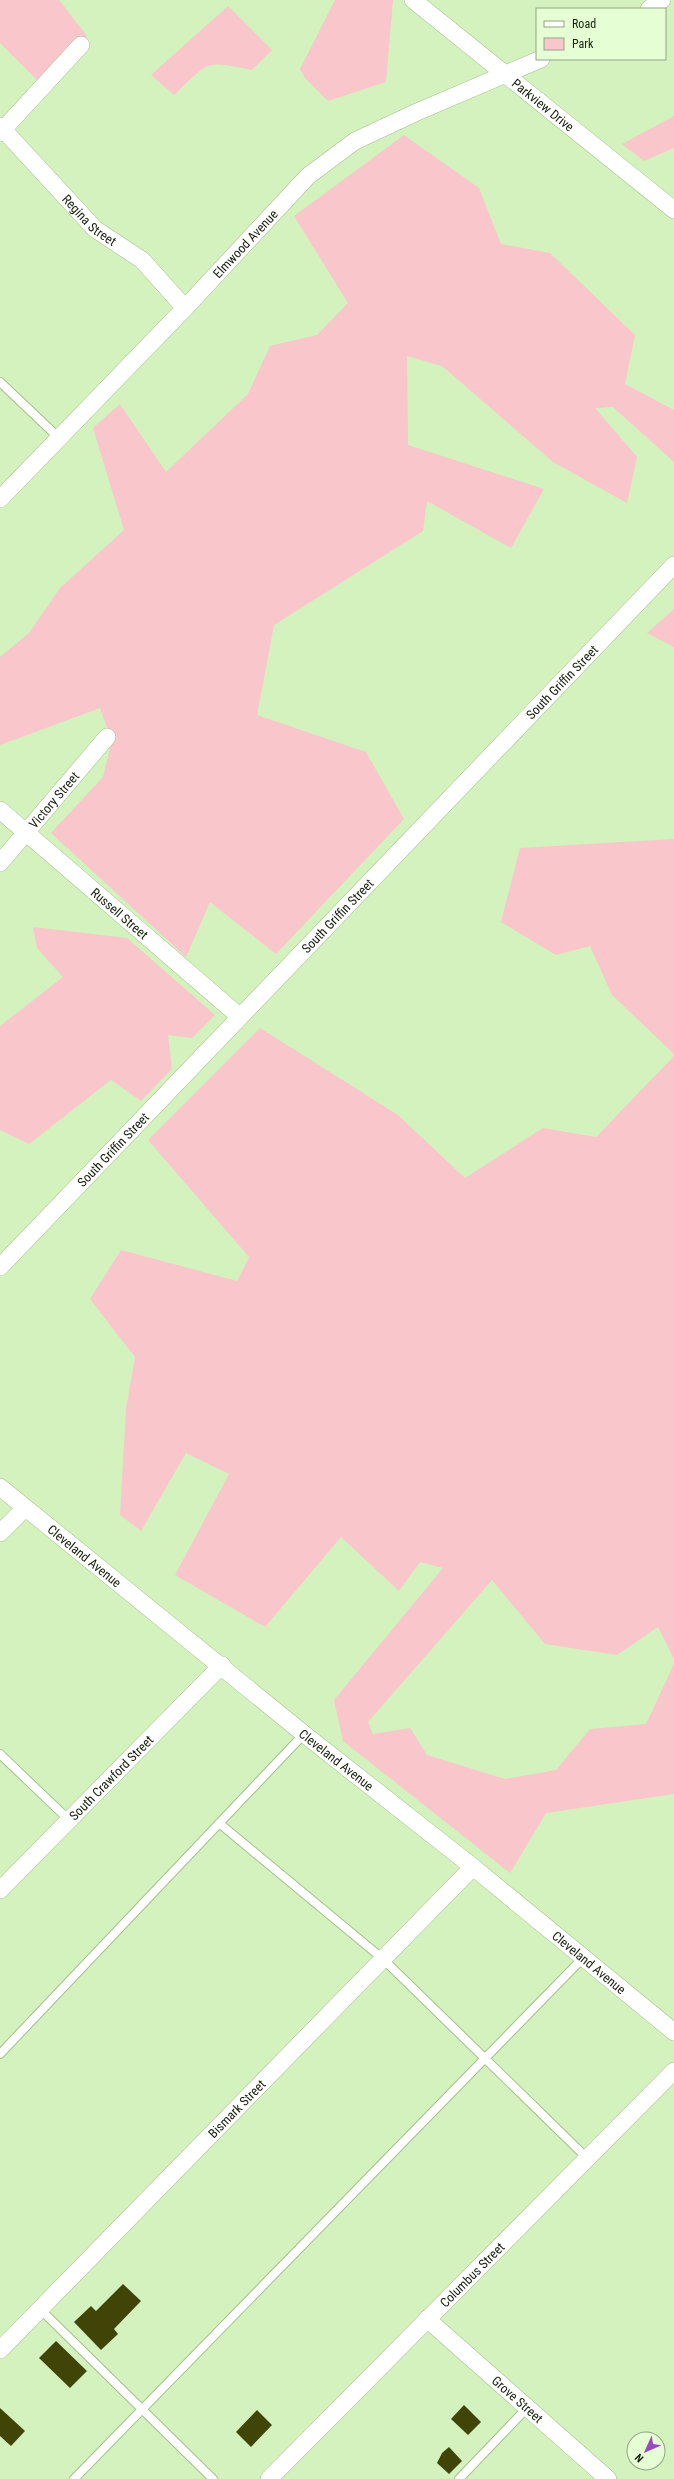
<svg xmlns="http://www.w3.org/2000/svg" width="674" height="2479" font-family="'Roboto Condensed',sans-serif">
  <rect width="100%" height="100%" fill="#d4f2be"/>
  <path fill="#f8c6cb" d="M0,0H59L87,36L38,81L0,43Z
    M335,0H393L386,82L328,101L305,78L300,69Z
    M228,6L272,50L252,70C203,60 210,61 174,95L151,75Z
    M674,116V148L644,161L622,144Z
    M404,135L479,188L501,244L550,253L635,335L625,384L674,410V462L613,407L595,408L637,457L627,503L553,462L442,366L407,356L408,445L544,489L511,548L427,501L423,531L274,625L257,715L366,752L404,819L276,954L210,902L186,957L51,833L103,777L112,741L100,708L0,745V657L29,633L60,588L124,530L93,428L120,404L166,472L248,394L270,346L317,335L348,303L294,216Z
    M674,609V647L647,633Z
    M674,839V1054L612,995L590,946L556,955L501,922L520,848Z
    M33,927L127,938L215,1015L192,1038L168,1035L172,1069L141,1101L111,1080L29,1144L0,1130V1026L63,977L37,948Z
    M260,1028L398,1115L465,1178L543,1128L596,1137L674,1056V1659L658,1627L617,1655L545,1644L492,1580L368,1722L373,1734L410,1728L427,1755L505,1779L556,1770L590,1729L646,1724L674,1664V1794L546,1813L510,1873L343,1741L334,1700L443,1568L420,1562L399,1591L341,1537L265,1627L175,1575L229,1474L186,1453L141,1531L120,1515L126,1409L135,1357L90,1299L121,1250L237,1281L249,1257L148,1140Z"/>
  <path fill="#414407" d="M123,2284L141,2301L114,2329L118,2334L101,2350L74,2322L91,2306L96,2311Z
    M56,2341L87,2371L70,2388L39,2358Z
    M464,2405L481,2422L468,2435L451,2419Z
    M0,2408L25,2431L11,2446L0,2436Z
    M257,2410L272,2425L251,2447L236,2432Z
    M449,2447L462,2461L449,2474L437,2463L442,2453Z"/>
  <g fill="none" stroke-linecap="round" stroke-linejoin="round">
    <defs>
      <path id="lane" d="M0,382L58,437
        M0,1754L69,1820
        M219,1823L383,1959L587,2158
        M0,2054L304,1734
        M40,2309L213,2479
        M74,2479L583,1958
        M459,2479L528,2407"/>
      <g id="street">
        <path id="s1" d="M413,0L674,210"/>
        <path d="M649,9L662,0"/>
        <path id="s2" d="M0,126L95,229L142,260L185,308"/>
        <path d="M0,133L81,45"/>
        <path id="s3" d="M0,499L185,308L308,176L355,141L417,112L541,59"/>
        <path id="s4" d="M0,810L239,1016"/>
        <path id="s5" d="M0,863L107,737"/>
        <path id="s6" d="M0,1267L674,565"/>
        <path id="s7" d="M0,1487L304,1734L473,1867L674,2032"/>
        <path d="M0,1533L25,1508"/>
        <path id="s8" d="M0,1890L222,1665"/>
        <path id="s9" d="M427,2319L608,2479"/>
        <path id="s10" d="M0,2350L473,1867"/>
        <path id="s11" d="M269,2479L674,2071"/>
      </g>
    </defs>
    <use href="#lane" stroke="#a3c08d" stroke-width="10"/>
    <use href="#street" stroke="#a3c08d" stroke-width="18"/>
    <use href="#lane" stroke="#fff" stroke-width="8"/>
    <use href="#street" stroke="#fff" stroke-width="17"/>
  </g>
  <g text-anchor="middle" stroke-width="4" stroke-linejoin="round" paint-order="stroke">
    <g font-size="13" fill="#16200d" stroke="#e5fed3">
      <text dy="5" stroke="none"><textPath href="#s1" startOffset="167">Parkview Drive</textPath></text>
      <text dy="5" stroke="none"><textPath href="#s2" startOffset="130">Regina Street</textPath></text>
      <text dy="5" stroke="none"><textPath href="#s3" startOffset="354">Elmwood Avenue</textPath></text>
      <text dy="5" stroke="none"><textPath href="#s6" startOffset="811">South Griffin Street</textPath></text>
      <text dy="5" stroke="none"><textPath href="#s5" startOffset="83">Victory Street</textPath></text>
      <text dy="5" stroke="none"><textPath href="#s4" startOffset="158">Russell Street</textPath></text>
      <text dy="5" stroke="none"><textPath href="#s6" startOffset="487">South Griffin Street</textPath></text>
      <text dy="5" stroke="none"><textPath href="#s6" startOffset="163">South Griffin Street</textPath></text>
      <text dy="5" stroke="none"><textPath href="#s7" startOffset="109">Cleveland Avenue</textPath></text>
      <text dy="5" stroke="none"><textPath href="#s7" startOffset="433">Cleveland Avenue</textPath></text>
      <text dy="5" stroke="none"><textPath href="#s8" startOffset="158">South Crawford Street</textPath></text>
      <text dy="5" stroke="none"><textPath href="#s7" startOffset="757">Cleveland Avenue</textPath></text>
      <text dy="5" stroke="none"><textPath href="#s10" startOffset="338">Bismark Street</textPath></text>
      <text dy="5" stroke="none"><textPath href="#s11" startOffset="288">Columbus Street</textPath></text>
      <text dy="5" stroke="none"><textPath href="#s9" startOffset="121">Grove Street</textPath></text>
    </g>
  </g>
  <rect x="536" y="8" width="130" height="52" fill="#e5fed3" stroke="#92a584"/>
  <rect x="544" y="21" width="20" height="6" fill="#ffffff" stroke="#92a584"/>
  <text x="572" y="28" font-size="12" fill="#16200d">Road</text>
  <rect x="544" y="38" width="20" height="12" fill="#f8c6cb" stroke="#92a584"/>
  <text x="572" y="48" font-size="12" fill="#16200d">Park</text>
  <g transform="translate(646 2451) rotate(225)"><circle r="19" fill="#e5fed3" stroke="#92a584"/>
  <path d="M0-3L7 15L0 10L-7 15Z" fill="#964bbe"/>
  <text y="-6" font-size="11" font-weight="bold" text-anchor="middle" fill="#16200d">N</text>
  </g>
</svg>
